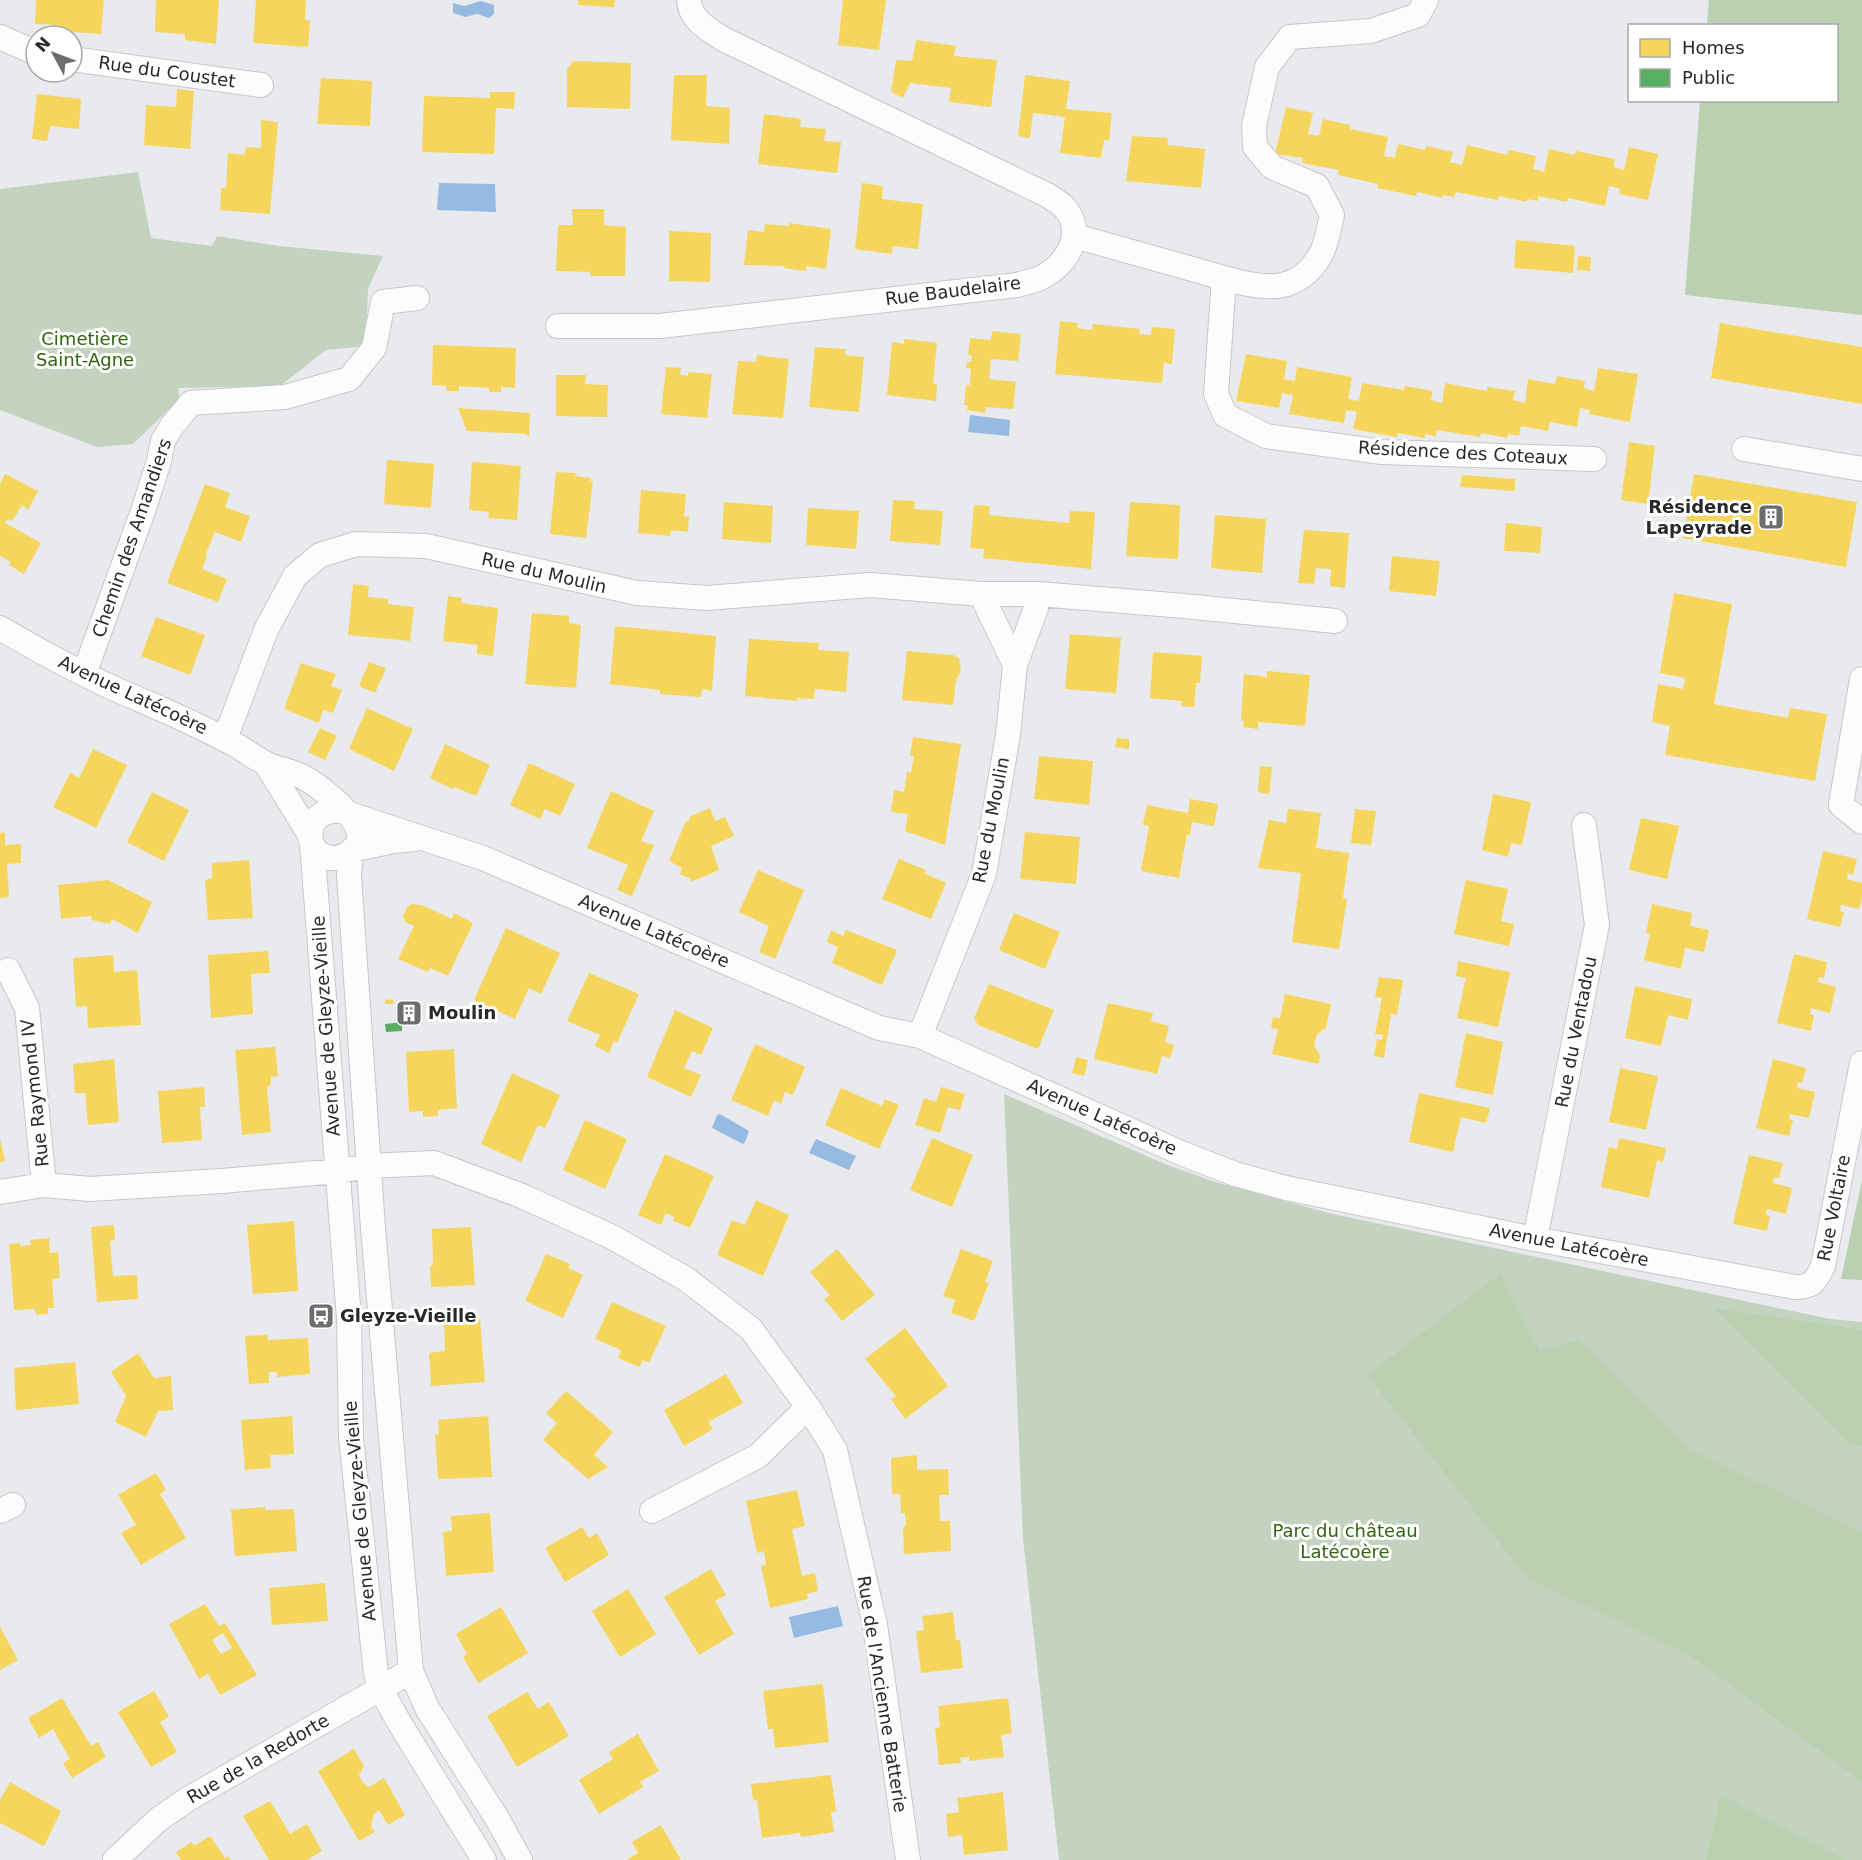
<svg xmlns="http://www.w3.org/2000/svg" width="1862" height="1860" font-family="'DejaVu Sans',sans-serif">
  <rect width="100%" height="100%" fill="#e9eaee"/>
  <path fill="#c4d3c0" d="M138,172L151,238L212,246L217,236L279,246L383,256L368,289L366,346L326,350L280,386L178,388L180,399L133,444L97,447L0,410V189Z
    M1004,1094L1165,1164L1215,1182L1333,1214L1830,1319L1862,1322V1860H1059L1023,1539Z"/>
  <path fill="#b9d1b1" d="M1709,0H1862V315L1685,295L1700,101L1836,100V26L1707,25Z
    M1862,1180V1280L1841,1279Z
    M1500,1274L1540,1351L1579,1340L1688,1448L1862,1532V1782L1688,1654L1528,1579L1367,1375Z
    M1714,1308L1862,1330V1446L1849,1444Z
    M1721,1795L1846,1860H1706Z"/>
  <path fill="#95bbe2" d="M481,1L494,5V14L489,18L477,14L465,17L453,13V3L464,6Z
    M439,183L495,184L496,212L437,210Z
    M970,415L1010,420L1009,436L968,432Z
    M720,1114L749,1131L745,1142L743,1144L712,1128L717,1115Z
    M816,1139L856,1156L849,1170L809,1153Z
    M838,1606L843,1626L794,1638L789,1617Z"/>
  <path fill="#f6d55c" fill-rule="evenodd" d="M36,0H104L101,34L58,31V25L35,24Z
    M156,0H219L216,44L185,40V34L155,32Z
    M256,0H306L305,20H310L308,47L253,43Z
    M578,0H615L614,7L578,5Z
    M843,0H886L879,50L838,45Z
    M916,40L956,46L954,56L997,60L991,107L949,102L951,88L910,83L903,98L891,92L896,60L912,61Z
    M573,61L631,63L630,109L567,107V70Z
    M674,75H707L706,106L730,108L729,144L671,140Z
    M1025,75L1070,81L1066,109L1112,113L1109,141L1104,140L1101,158L1060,153L1065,117L1033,113L1030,138L1018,136Z
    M321,78L372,81L370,126L317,124Z
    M177,89L194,91L190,149L144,145L146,105L176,107Z
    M490,92H515L514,109L496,108L494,154L422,152L424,96L490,98Z
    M37,94L81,99L79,129L50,126L47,141L32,139Z
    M1286,107L1313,113L1308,134L1319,136L1323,119L1350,125V129L1388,137L1384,156L1395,158L1398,144L1425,150L1426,146L1453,152L1450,162L1462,165L1467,145L1507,155L1508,150L1536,156L1533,169L1544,172L1549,149L1575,155L1576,151L1615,159L1613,167L1624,170L1629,147L1658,154L1648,200L1619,194L1620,189L1609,186L1605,206L1568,198L1567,202L1538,196V201L1527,199L1526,202L1499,196L1498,200L1456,192L1454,197L1443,195V198L1417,192L1416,196L1377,188L1378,184L1338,175L1339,170L1302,163L1303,158L1275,154Z
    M764,114L801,119L800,127L826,129L824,141L841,142L837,173L758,164Z
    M261,120L278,122L270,214L220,210L221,188H226L228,153L244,155L246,147L261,148Z
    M1132,136L1168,138L1167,145L1205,149L1201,188L1126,181Z
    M862,183L883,186L882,199L923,204L918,249L893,246L892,254L855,249Z
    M572,209H604V225L626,227L625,276H590V272L556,271L558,225H573Z
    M789,223L831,229L826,269L806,266V271L784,268V266L744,265L748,230L764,232L765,224L789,226Z
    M669,231L711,233L710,282L669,281Z
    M1516,240L1575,246L1573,273L1514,268Z
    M1578,256L1591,257L1590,271L1577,270Z
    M1060,321L1078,323L1077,328L1092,330L1093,324L1140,329L1139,334L1151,335L1152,327L1175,329L1172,364L1164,363L1162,383L1055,374Z
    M1720,323L1862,347V404L1711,378Z
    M992,331L1021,334L1018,361L991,359L989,379L1016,382L1013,409L986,407L985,413L967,410L968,405H964L966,385H970L971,369L966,368L967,362H971L972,356L968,355L970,338L991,340Z
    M904,339L937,343L933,383L937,384L936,401L887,395L892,342L904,344Z
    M433,345L516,348L515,388L501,387V392H489V388L459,386V391H446V386L432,385Z
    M815,347L845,349V355L864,357L859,412L809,407Z
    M1246,354L1287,361L1284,379L1295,381L1297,367L1352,377L1348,399L1359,401L1362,383L1404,390L1405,386L1433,391L1431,400L1442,403L1445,383L1487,391V387L1515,391L1513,400L1525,403L1528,379L1555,384L1557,376L1585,381L1584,388L1594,391L1598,368L1638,374L1630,422L1589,414L1590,410L1580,408L1577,427L1550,422L1548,431L1521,426L1519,436L1508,434L1507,438L1481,433L1480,437L1437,430L1436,436L1425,434V438L1398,433L1397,437L1353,429L1357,412L1346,410L1344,423L1289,414L1293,395L1282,393L1279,408L1236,401Z
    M757,355L789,359L783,418L732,414L738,361L756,362Z
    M666,367L681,368L680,375L688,376V372L712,374L707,418L661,414Z
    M556,375H586L585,384L608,385L607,417L556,416Z
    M458,408L530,413L529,437L526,434L467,431Z
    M1629,442L1655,446L1648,504L1621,500Z
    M387,460L434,464L431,508L384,504Z
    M472,462L521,466L517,520L488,518L489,512L469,510Z
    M556,472L576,473L575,476L591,478L590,481H593L586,538L550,534Z
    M5,474L38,491L28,510L22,505L12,521L8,519L5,523L41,543L24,574L9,565L11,562L0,556V484Z
    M1694,474L1857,502L1846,567L1683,538Z
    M1462,475L1515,479V491L1460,487Z
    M205,484L230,493L225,507L250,516L241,542L215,532L205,556L207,557L202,569L227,579L218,602L167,583Z
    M641,490L686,494L684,517L689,516L688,532L671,530L670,536L638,533Z
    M893,500L915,501L914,509L943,511L940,545L890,541Z
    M724,502L773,506L771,543L722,539Z
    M1130,502L1180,505L1178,559L1126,556Z
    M974,505L990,506L989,515L1069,523L1070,511L1095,512L1091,569L983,558L984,549L970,548Z
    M808,508L859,511L856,549L806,545Z
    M1215,515L1266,519L1262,573L1211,568Z
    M1506,523L1542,527L1540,553L1504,551Z
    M1304,530L1349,533L1345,588L1330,586L1331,569L1316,568L1314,584L1298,583Z
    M1392,556L1440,561L1436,596L1389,591Z
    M353,584L369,586L368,597L388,599V604L414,607L410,641L348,635Z
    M1674,593L1732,604L1714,704L1788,718L1790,708L1827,714L1815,781L1665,755L1670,726L1652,722L1658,684L1683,689L1685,680V678L1660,673Z
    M448,596L462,598L461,603L498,608L493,656L477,654V645L443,641Z
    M532,613L569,616V623L581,625L576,688L525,684Z
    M156,617L205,635L190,675L141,656Z
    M615,626L716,636L712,691L702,689L701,697L660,694V690L610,684Z
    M1070,634L1121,638L1116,693L1065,689Z
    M749,639L819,643L818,650L849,652L846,692L815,689L814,699L796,698L797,701L745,696Z
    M907,651L953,655L959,658L961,670L956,681L953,705L902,700Z
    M1153,652L1202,656L1200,683H1196L1194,707L1181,706L1182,701L1150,698Z
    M369,662L386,668L375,693L359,686Z
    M301,663L336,674L331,686L342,690L333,713L323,710L319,723L284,709Z
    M1267,671L1310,675L1305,726L1258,722V729L1243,727L1244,721L1241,720L1244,674L1267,677Z
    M367,708L413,729L394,771L349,749Z
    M320,728L337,736L325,760L308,752Z
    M913,737L961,744L945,845L905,831L908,814L891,812L894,790L904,792L907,772L911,773L914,756H910Z
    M1117,738L1129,739V749L1115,747Z
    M445,744L490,765L476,796L454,787L453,789L430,778Z
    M93,749L127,765L96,828L53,807L70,773L79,778Z
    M1039,756L1093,761L1089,805L1034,799Z
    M529,763L575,784L560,816L545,809L540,819L510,805Z
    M1260,766L1272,767L1269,794L1258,792Z
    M611,791L654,811L641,841L654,845L632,896L617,890L628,865L587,848Z
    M152,792L189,810L164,861L127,842Z
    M1493,794L1531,802L1522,845L1511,843L1508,857L1482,850Z
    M1190,799L1218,804L1214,826L1192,822L1190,835L1187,834L1179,878L1141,871L1149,826L1143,825L1147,805L1188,813Z
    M710,808L715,821L725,817L734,836L711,846L719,870L691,882V879L680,874L682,868L669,861L685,823L690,820L689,817Z
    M1288,809L1321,813L1316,848L1349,853L1343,898L1347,899L1339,949L1292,942L1301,873L1258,868L1269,820L1286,823Z
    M1355,809L1376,811L1371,845L1351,843Z
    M1641,818L1679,826L1667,879L1629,870Z
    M5,832V845L21,844V863L7,864L9,897L0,898V833Z
    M1025,832L1080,837L1076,884L1020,879Z
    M1823,851L1857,859L1853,875L1848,873L1847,879L1862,883V899L1859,909L1841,905L1840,911L1844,912L1840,927L1807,919Z
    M899,859L926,870L924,873L946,883L931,919L882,899Z
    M249,860L253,918L208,920L205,880L212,878V863Z
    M758,870L804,890L775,959L759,952L769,926L739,912Z
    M108,880L152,902L138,933L112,919L110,924L92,920L91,916L61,919L58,885Z
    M1466,880L1508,889L1501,921L1514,924L1509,946L1454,934Z
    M411,904L422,905L452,919L454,913L473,923L448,976L430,968L428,972L398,959L414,926L405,922L403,916L408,906Z
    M1652,904L1692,913L1690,926L1709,930L1704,952L1685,948L1681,969L1644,960L1650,934L1646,933Z
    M1014,913L1060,932L1045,969L999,950Z
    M506,928L560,953L541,994L529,988L515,1019L474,1000Z
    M831,930L843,936L846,930L897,950L882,985L832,963L838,947L827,942Z
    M268,951L270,973L251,974L253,1014L211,1018L208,955Z
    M1794,954L1827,962L1824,978L1819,977L1818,982L1836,987L1830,1013L1811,1008L1810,1014L1814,1015L1811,1031L1777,1023Z
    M113,955L114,972L137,970L141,1025L88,1028L87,1006L76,1007L73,958Z
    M1458,961L1510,972L1498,1027L1457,1018L1466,978L1456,976Z
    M589,973L639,994L617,1043L614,1041L609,1053L595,1046L600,1035L567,1021Z
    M1379,977L1403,980L1397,1015L1391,1014L1384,1058L1374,1056L1377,1039L1382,1040L1383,1035L1375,1034L1382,998L1375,997Z
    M989,984L1054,1010L1038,1049L978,1025L974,1018Z
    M1635,986L1692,999L1688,1020L1668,1015L1661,1046L1625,1038Z
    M1285,994L1331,1004L1326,1028L1317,1034L1314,1046L1320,1055L1319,1064L1272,1054L1278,1029L1271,1028L1273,1017L1280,1018Z
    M388,999L393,1000L394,1004H385V1001Z
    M1108,1003L1153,1013L1151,1021L1169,1026L1165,1042L1174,1045L1170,1058L1162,1056L1157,1074L1094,1059Z
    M417,1005L418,1021L402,1022L401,1006Z
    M675,1010L713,1028L701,1055L692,1051L684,1068L701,1075L691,1097L647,1077Z
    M1466,1033L1503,1042L1493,1095L1455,1087Z
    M755,1044L805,1067L793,1095L785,1092L781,1104L774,1100L768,1116L731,1100Z
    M275,1047L278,1076L271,1077V1084L267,1088L271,1132L242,1135L235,1050Z
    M454,1049L457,1108L438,1110V1116L423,1117V1111L409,1112L406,1052Z
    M1076,1057L1088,1060L1084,1076L1072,1073Z
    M114,1059L119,1122L88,1125L85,1093H75L73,1064Z
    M1773,1059L1806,1068L1802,1083L1798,1082L1797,1088L1815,1092L1809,1118L1790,1114L1789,1119L1793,1120L1789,1136L1756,1128Z
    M1620,1068L1658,1076L1646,1130L1609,1122Z
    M512,1073L560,1095L545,1128L538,1125L521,1162L481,1144Z
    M204,1087L205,1107H200L202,1140L162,1143L158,1091Z
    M941,1087L965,1094L960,1110L948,1107L940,1133L915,1125L924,1098L936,1102Z
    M841,1088L882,1106L885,1099L899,1105L879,1149L825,1125Z
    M1419,1093L1490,1108L1486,1123L1461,1117L1453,1152L1409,1142Z
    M585,1120L627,1139L605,1189L563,1170Z
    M932,1138L973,1155L952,1207L910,1190Z
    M1619,1138L1666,1148L1663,1162L1657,1160L1649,1198L1601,1187L1609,1147L1617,1149Z
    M0,1139L5,1161L0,1162Z
    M665,1154L714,1176L690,1228L673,1221L674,1217L666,1213L661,1225L638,1215Z
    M1749,1155L1783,1163L1779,1178L1774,1177L1773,1183L1792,1188L1786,1214L1767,1209L1766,1215L1770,1216L1767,1231L1733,1224Z
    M756,1200L789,1215L763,1276L717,1255L732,1220L745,1225Z
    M294,1221L298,1291L253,1294L247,1225Z
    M114,1225L115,1240L110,1241L113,1276L137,1275L138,1299L97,1302L91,1227Z
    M471,1227L475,1285L431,1287L430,1266L433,1265L432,1229Z
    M49,1238L50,1253L58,1252L60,1278L52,1279L54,1308H48V1314L36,1315L35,1309L14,1310L9,1244L20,1243V1246L31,1245L30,1240Z
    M837,1249L875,1295L842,1321L824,1299L830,1295L810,1272Z
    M961,1249L993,1261L985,1282L989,1283L974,1321L951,1313L955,1300L943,1296Z
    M546,1254L570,1264L568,1268L583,1275L563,1318L525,1301Z
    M612,1302L666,1326L649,1363L643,1360L639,1367L618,1358L621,1350L595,1339Z
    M480,1319L485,1382L431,1386L429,1353L445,1351L444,1322Z
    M905,1328L948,1386L905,1419L891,1399L896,1396L865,1359Z
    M267,1335L268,1340L308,1338L310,1374L277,1377V1372H269V1383L249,1384L245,1336Z
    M138,1353L154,1378L171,1376L173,1410L158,1411L146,1437L115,1422L126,1396L111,1372Z
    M75,1362L79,1404L16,1410L14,1368Z
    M726,1374L743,1403L708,1422L713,1429L684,1446L664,1410Z
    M566,1391L613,1432L594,1455L608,1467L588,1479L543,1440L557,1423L546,1413Z
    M292,1416L294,1454L270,1455L271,1468L245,1470L241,1420Z
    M488,1416L492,1477L438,1479L435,1435L439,1434L438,1420Z
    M917,1455V1470L948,1469L949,1495H939L940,1521H950L951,1551L904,1554L903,1527L906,1526L905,1513H901L900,1494H892L891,1458Z
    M156,1473L166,1490L160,1494L186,1538L141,1565L121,1533L136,1525L118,1495Z
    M797,1490L805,1526L792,1529L802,1576L815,1573L818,1591L807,1594L808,1599L770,1608L761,1566L766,1564L764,1551L757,1553L746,1501Z
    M265,1507V1510L294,1509L297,1551L235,1556L231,1510Z
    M490,1513L494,1572L446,1576L443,1532L452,1531L451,1516Z
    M582,1527L589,1538L597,1533L609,1555L565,1582L545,1548Z
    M711,1569L726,1595L715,1601L734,1634L699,1655L664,1597Z
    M325,1583L328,1621L272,1625L269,1588Z
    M628,1589L656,1634L620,1657L592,1611Z
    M205,1604L219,1626L225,1623L257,1675L220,1695L208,1674L199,1679L169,1624ZM223,1633L232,1648L221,1654L212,1640Z
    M501,1607L528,1653L478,1683L463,1657L467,1654L456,1634Z
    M953,1612L956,1640H960L963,1668L921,1673L916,1631L924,1630L922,1616Z
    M0,1627L18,1660L0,1670Z
    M823,1684L829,1742L775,1748L773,1729H768L763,1691Z
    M154,1691L169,1717L160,1722L177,1752L151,1767L118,1712Z
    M527,1692L538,1709L549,1702L569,1736L517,1767L487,1716Z
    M62,1698L91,1746L98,1742L106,1757L72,1778L63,1763L70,1759L53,1729L39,1738L28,1718Z
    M1008,1698L1012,1733L1001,1735L1004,1757L969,1761V1757L960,1758L961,1763L939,1765L935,1728L940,1727L938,1706Z
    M638,1734L659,1771L640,1782L643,1787L599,1814L579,1780L613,1759L609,1752Z
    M354,1749L364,1766L359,1775L363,1783L369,1787L384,1778L405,1815L388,1825L379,1810L374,1814L371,1827L375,1832L359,1841L318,1771Z
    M831,1775L836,1811L831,1812L834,1832L801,1837L800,1833L762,1838L757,1800H753L751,1784Z
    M10,1782L61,1811L44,1846L0,1823V1800Z
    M1003,1792L1008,1850L964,1855L962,1835L948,1837L946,1814L959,1812L957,1798Z
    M270,1801L290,1834L307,1824L322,1851L307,1860H269L243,1816Z
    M661,1825L681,1860H626L638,1853L632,1842Z
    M210,1836L225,1858L228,1856L230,1860H181L176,1852L192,1842L194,1846Z"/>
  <path fill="#5aae61" d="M402,1022V1031L386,1032L385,1024Z"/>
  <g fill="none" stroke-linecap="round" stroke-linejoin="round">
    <defs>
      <path id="minor" d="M1426,0L1418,15L1371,31L1290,37L1267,67L1254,126L1255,147L1272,167L1317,186L1332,215C1329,227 1327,241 1322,252C1299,295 1264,290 1224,278L1216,394L1225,415L1266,436L1382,452L1594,459
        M0,37L36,53
        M72,59L261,85
        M1075,236L1224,278
        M558,326H660L1017,285C1023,283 1029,282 1035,280C1065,270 1089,232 1063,206C1058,202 1052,198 1047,195L723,39C708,29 690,20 689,0
        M1744,449L1862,469
        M981,594L1015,665
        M0,628C34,648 69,667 104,684C144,702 185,718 224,739C238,745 250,755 263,762C275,769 289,770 301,776C311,781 323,790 331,797C346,810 376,837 347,854C342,857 336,859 330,858C297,851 308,802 345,812
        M84,674L143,511L159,461L163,441L172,426L191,403L285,397L349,379L374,348L383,302L417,298
        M1862,679L1841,805L1862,822
        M225,739L266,630L295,576L320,555L356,544L426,546L637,593L707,598L870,585L981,594H1038L1184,606L1335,621
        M266,764L310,835
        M349,814L483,858L879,1028L920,1036L1181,1153L1235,1174L1286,1188L1535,1239L1795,1287C1813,1287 1815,1282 1823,1266L1862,1063
        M312,844L349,1318L351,1437L376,1674L380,1688L400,1724L484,1860
        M352,850L393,841L414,839
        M351,852L349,875L373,1228L411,1671L427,1708L498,1820L520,1860
        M8,970L27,1008L44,1185
        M920,1036L984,874L1008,735L1015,665L1036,608L1038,594
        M0,1192L44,1185L90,1189L222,1181L338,1171L369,1166L434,1163L522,1196L612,1237L686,1279L751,1329L808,1407L835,1450L875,1625L908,1860
        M1535,1239L1597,925L1584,825
        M0,1511L13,1505
        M652,1511L758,1456L808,1407
        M115,1860L159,1819L188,1799L411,1671"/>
    </defs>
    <use href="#minor" stroke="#c7c8cb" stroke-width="26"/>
    <use href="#minor" stroke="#fcfcfc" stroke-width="24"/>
  </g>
  <defs>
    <symbol id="building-square" viewBox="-11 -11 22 22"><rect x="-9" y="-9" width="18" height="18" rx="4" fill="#6c6d6f" stroke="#fff"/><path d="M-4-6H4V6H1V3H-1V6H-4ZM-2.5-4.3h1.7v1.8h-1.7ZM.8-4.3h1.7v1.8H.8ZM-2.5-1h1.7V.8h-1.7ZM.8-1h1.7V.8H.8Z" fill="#fff"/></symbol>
    <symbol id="bus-square" viewBox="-11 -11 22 22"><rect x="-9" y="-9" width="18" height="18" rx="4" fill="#6c6d6f" stroke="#fff"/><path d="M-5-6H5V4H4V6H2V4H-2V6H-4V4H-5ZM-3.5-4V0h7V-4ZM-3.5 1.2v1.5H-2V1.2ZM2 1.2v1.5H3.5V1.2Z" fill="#fff"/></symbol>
  </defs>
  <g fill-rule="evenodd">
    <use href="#building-square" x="1756" y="502" width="30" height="30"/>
    <use href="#building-square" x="394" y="998" width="30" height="30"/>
    <use href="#bus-square" x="306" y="1301" width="30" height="30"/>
  </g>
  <g text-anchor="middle" stroke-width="6" stroke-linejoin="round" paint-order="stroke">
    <g font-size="18" fill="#28292b" stroke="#fff">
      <text transform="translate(167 72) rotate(8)" y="6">Rue du Coustet</text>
      <text transform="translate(953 291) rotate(-7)" y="6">Rue Baudelaire</text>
      <text transform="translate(1463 453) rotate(3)" y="6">Résidence des Coteaux</text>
      <text transform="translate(132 538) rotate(-71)" y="6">Chemin des Amandiers</text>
      <text transform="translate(544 573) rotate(13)" y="6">Rue du Moulin</text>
      <text transform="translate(133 695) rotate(25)" y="6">Avenue Latécoère</text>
      <text transform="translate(991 820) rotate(-79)" y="6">Rue du Moulin</text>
      <text transform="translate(654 931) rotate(23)" y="6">Avenue Latécoère</text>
      <text transform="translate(326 1026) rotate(-94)" y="6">Avenue de Gleyze-Vieille</text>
      <text transform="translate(1576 1032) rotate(-79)" y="6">Rue du Ventadou</text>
      <text transform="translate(35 1093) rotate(-96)" y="6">Rue Raymond IV</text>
      <text transform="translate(1102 1117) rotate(24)" y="6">Avenue Latécoère</text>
      <text transform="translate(1834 1208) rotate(-79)" y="6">Rue Voltaire</text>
      <text transform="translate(1569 1245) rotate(11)" y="6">Avenue Latécoère</text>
      <text transform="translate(360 1511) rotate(-95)" y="6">Avenue de Gleyze-Vieille</text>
      <text transform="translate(882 1694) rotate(81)" y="6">Rue de l'Ancienne Batterie</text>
      <text transform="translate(258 1759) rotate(-30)" y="6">Rue de la Redorte</text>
    </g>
    <g font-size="18" fill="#30650e" stroke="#fff">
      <text x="85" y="345">Cimetière<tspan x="85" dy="21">Saint-Agne</tspan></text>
      <text x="1345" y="1537">Parc du château<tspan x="1345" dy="21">Latécoère</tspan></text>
    </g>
    <g font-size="18" font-weight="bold" fill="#28292b" stroke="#fff" text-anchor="start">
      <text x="1752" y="513" text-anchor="end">Résidence<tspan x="1752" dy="21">Lapeyrade</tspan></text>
      <text x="428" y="1019">Moulin</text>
      <text x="340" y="1322">Gleyze-Vieille</text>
    </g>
  </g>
  <rect x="1628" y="24" width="210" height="78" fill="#ffffff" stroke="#a9a9aa" stroke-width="1.5"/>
  <rect x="1640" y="39" width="30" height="18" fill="#f6d55c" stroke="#a9a9aa" stroke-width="1.5"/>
  <text x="1682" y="54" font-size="18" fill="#28292b">Homes</text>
  <rect x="1640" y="69" width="30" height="18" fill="#5aae61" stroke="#a9a9aa" stroke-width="1.5"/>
  <text x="1682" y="84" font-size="18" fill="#28292b">Public</text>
  <g transform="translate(54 54) rotate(311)"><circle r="28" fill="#ffffff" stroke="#a9a9aa" stroke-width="1.5"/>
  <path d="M0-4.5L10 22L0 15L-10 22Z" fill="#6c6d6f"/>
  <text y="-9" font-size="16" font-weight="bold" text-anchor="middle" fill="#28292b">N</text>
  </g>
</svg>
